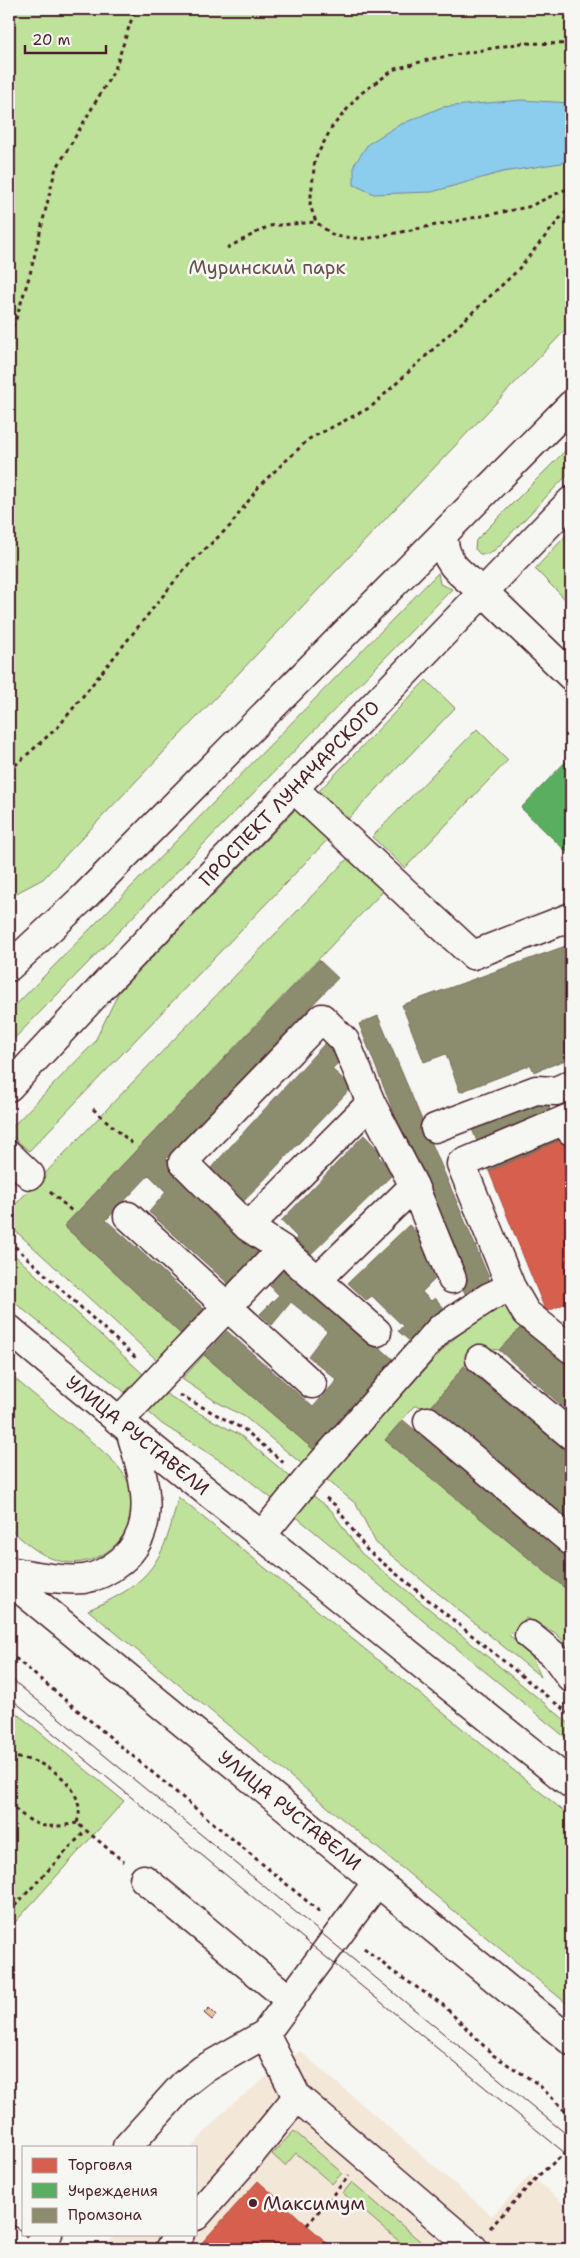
<svg xmlns="http://www.w3.org/2000/svg" width="580" height="2258" font-family="'Shantell Sans',sans-serif">
  <rect width="100%" height="100%" fill="#f6f6f2"/>
  <filter id="ink" filterUnits="userSpaceOnUse"><feTurbulence type="fractalNoise" baseFrequency=".02" numOctaves="2"/><feDisplacementMap in="SourceGraphic" scale="10" xChannelSelector="R" yChannelSelector="G"/><feConvolveMatrix kernelMatrix="1 2 1 2 8 2 1 2 1" color-interpolation-filters="sRGB"/></filter>
  <g filter="url(#ink)">
    <path fill="#f3e7d8" d="M300,2051L492,2216L530,2175L571,2210V2249H103L115,2234H196V2147H192L226,2109Z"/>
    <path fill="#bfe29b" stroke="#848063" d="M9,9H571V324L43,879L9,897Z
      M571,445V471L496,549L488,554H480L475,549L476,540Z
      M571,530V594L566,600L535,569Z
      M438,573L440,584L452,589L9,1044V1012Z
      M426,680L455,708L348,819L318,792Z
      M477,729L508,760L405,868L372,837Z
      M299,806L331,836L29,1151L9,1134V1130L94,1043L119,992Z
      M353,853L388,886L64,1226L182,1335L158,1361L9,1225L10,1210Z
      M9,1250L144,1375L127,1394L9,1298Z
      M501,1302L525,1323L499,1350L480,1347L431,1407L414,1406L385,1440L571,1593V1648L554,1632L526,1618L509,1635L530,1653L541,1677L376,1543L356,1504L326,1479L450,1342Z
      M204,1355L314,1450L302,1464L245,1417L215,1401L182,1379Z
      M9,1374C32,1393 56,1413 80,1432C96,1446 115,1459 126,1478C151,1523 104,1575 56,1560C37,1554 24,1541 9,1528Z
      M162,1391L182,1404L240,1435L294,1480L276,1502L240,1473L162,1424L145,1409Z
      M310,1493L331,1510L361,1553L571,1725V1742L294,1515Z
      M178,1497L571,1817V2007L88,1610C150,1584 164,1562 178,1497Z
      M9,1707L124,1801L9,1929Z
      M294,2131L342,2173L332,2184L296,2153L285,2166L272,2154Z
      M352,2182L429,2249H408L343,2193Z"/>
    <path fill="#8ccced" stroke="#72879f" d="M521,100L571,103V158L561,163L503,172L432,192L374,194L354,185V165L368,144L397,126L442,107Z"/>
    <path fill="#d6604d" stroke="#ac4c43" d="M562,1139L571,1162V1301L546,1312L489,1171Z
      M258,2181L307,2225L334,2249H196Z"/>
    <path fill="#5aae61" stroke="#558351" d="M571,756V856L521,808Z"/>
    <path fill="#8c8c6e" stroke="#786b5a" d="M571,944V1058L534,1072L531,1065L460,1092L446,1054L424,1062L402,1005Z
      M319,960L338,978L166,1159L264,1252L232,1287L149,1212L166,1192L149,1175L106,1220L204,1309L182,1335L64,1226Z
      M378,1016L491,1283L466,1296L359,1024Z
      M327,1041L343,1058L332,1069L352,1087L242,1203L209,1170Z
      M544,1094L562,1139L489,1171L470,1124Z
      M364,1135L381,1153L378,1156L394,1173L310,1255L295,1241L297,1237L281,1221Z
      M409,1225L432,1247L425,1255L442,1272L422,1292L431,1301L435,1298L445,1309L412,1343L398,1331L403,1326L372,1296L366,1300L348,1283Z
      M283,1263L394,1360L314,1450L204,1355L227,1331L313,1407L337,1380L308,1356L327,1331L291,1302L272,1325L260,1314L279,1295L266,1282Z
      M525,1323L571,1362V1414L499,1350Z
      M464,1366L571,1454V1521L431,1407Z
      M403,1420L571,1560V1593L385,1440Z"/>
    <path fill="#ebc59b" stroke="#4a1f2b" d="M209,2008L216,2015L212,2020L204,2013Z"/>
    <g fill="none" stroke-linecap="round" stroke-linejoin="round">
      <defs>
        <path id="minor" d="M484,592L571,676
          M294,789L473,955L571,917
          M435,1128L536,1090L556,1091L571,1084
          M9,1155L30,1175
          M128,1216L312,1384
          M248,1227L371,1103
          M318,1279L414,1186
          M511,1287L461,1164L567,1119L571,1131
          M377,1332L282,1249L248,1227L183,1162L322,1018L345,1041L371,1103L414,1186L452,1279
          M480,1359L571,1435
          M119,1421L282,1249
          M428,1421L571,1541
          M262,1535L306,1481L440,1329L489,1297L511,1287L526,1313L571,1349
          M529,1635L556,1657L571,1678
          M144,1879L290,2000
          M377,1882L265,2034L297,2097L473,2248L471,2249
          M127,2147L184,2084L202,2070L265,2034
          M196,2216L250,2155L297,2097
          M9,2240L18,2249
          M35,2249L48,2234
          M169,2249L180,2234"/>
        <path id="major" d="M443,534C444,565 461,574 484,592
          M9,967L84,897L571,405
          M9,1087L107,982L571,501
          M9,1329L130,1430L571,1784
          M9,1571C33,1575 59,1581 84,1579C98,1577 111,1569 121,1561C162,1527 142,1472 130,1430
          M9,1580L571,2041"/>
      </defs>
      <use href="#minor" stroke="#4a1f2b" stroke-width="31"/>
      <use href="#major" stroke="#4a1f2b" stroke-width="31"/>
      <path stroke="#4a1f2b" stroke-width="3" stroke-dasharray="4 4" stroke-linecap="butt" d="M571,44L522,43L431,59L395,69L360,94L332,127L315,159L310,205L316,222L334,236L365,239L528,207L571,187
        M227,248L269,226L316,222
        M9,334L16,319L30,274L55,171L115,69L135,9
        M9,771L59,726L186,567L230,526L260,485L309,439L371,407L516,272L571,205
        M93,1109L134,1145
        M50,1192L72,1211
        M9,1241L138,1360
        M180,1395L245,1430L285,1464
        M326,1498L335,1505L367,1550L549,1698
        M9,1653L320,1912
        M554,1702L571,1715
        M9,1758C36,1755 76,1778 79,1808C80,1813 78,1819 77,1823L124,1862
        M9,1803C34,1827 43,1830 77,1823
        M9,1912L86,1830
        M364,1948L392,1971L442,2004L493,2055L538,2084L571,2117
        M307,2225L349,2176
        M490,2228L539,2175L571,2148"/>
      <use href="#minor" stroke="#f6f6f2" stroke-width="28"/>
      <use href="#major" stroke="#f6f6f2" stroke-width="28"/>
      <path stroke="#4a1f2b" stroke-width="1" d="M9,1677L571,2138
        M9,1697L571,2158"/>
    </g>
  </g>
  <circle fill="#4a1f2b" stroke="#f6f6f2" stroke-width="2" cx="253" cy="2203" r="5"/>
  <g text-anchor="middle" stroke-width="5" stroke-linejoin="round" paint-order="stroke">
    <g font-size="19" fill="#675047" stroke="#f6f6f2">
      <text x="267" y="274">Муринский парк</text>
    </g>
    <g font-size="19" fill="#4a1f2b" stroke="#f6f6f2">
      <text transform="translate(289 793) rotate(-46)" y="7">ПРОСПЕКТ ЛУНАЧАРСКОГО</text>
      <text transform="translate(138 1435) rotate(39)" y="7">УЛИЦА РУСТАВЕЛИ</text>
      <text transform="translate(290 1810) rotate(39)" y="7">УЛИЦА РУСТАВЕЛИ</text>
    </g>
    <g font-size="19" fill="#4a1f2b" stroke="#f6f6f2" text-anchor="start">
      <text x="263" y="2210">Максимум</text>
    </g>
  </g>
  <rect width="580" height="2258" fill="none" stroke="#f6f6f2" stroke-width="30"/>
  <rect x="15" y="15" width="550" height="2228" fill="none" stroke="#4a1f2b" stroke-width="2" filter="url(#ink)"/>
  <rect x="22" y="2146" width="175" height="90" fill="#f6f6f2" stroke="#b1a0a2"/>
  <rect x="32" y="2158" width="25" height="15" fill="#d6604d" stroke="#b1a0a2"/>
  <text x="68" y="2170" font-size="15" fill="#4a1f2b">Торговля</text>
  <rect x="32" y="2183" width="25" height="15" fill="#5aae61" stroke="#b1a0a2"/>
  <text x="68" y="2196" font-size="15" fill="#4a1f2b">Учреждения</text>
  <rect x="32" y="2208" width="25" height="15" fill="#8c8c6e" stroke="#b1a0a2"/>
  <text x="68" y="2220" font-size="15" fill="#4a1f2b">Промзона</text>
  <path d="M25 45v8h81v-8" fill="none" stroke="#4a1f2b" stroke-width="2.5"/>
  <text x="32" y="45" font-size="15" fill="#4a1f2b" stroke="#f6f6f2" stroke-width="4" paint-order="stroke">20 m</text>
</svg>
